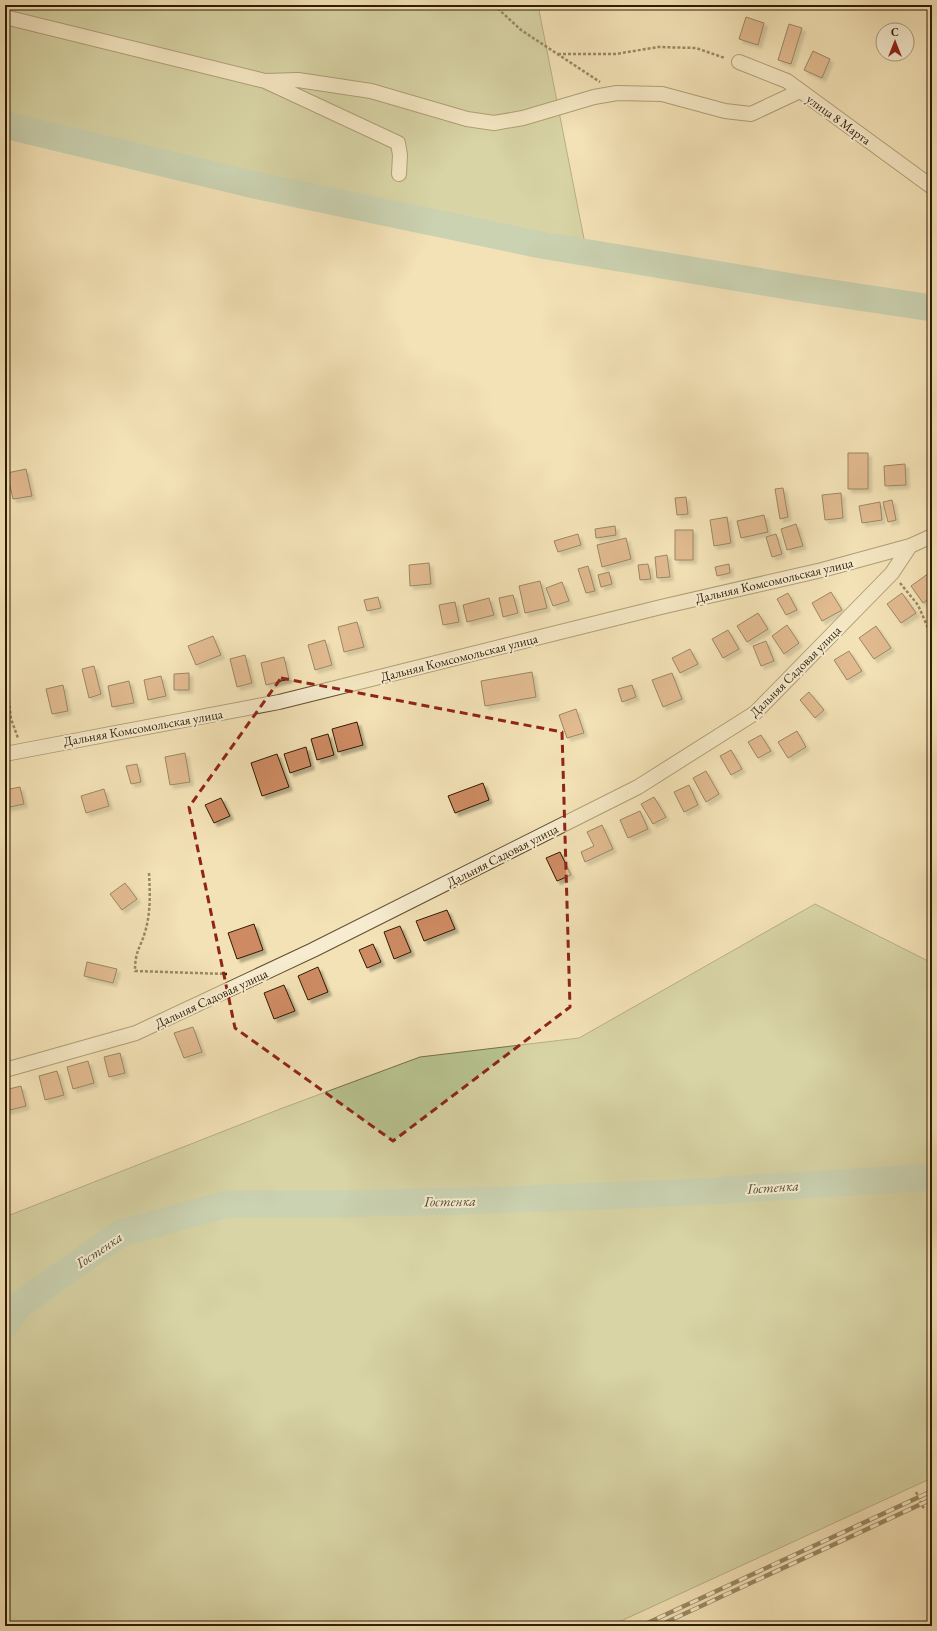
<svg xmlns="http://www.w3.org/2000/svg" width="937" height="1631" font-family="'EB Garamond',serif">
  <defs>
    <filter id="shadow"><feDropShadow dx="3.5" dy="3.5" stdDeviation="1" flood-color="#0004"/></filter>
  </defs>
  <rect width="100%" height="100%" fill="#f3e2b6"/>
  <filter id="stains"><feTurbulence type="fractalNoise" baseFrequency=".005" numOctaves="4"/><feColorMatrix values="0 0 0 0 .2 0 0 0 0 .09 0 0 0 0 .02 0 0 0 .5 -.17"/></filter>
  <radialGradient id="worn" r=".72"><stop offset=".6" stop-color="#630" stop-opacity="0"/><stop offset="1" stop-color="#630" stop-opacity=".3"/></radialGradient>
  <path fill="#b8c490" stroke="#747048" d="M5,5H538L586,249L5,129Z
    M815,904L932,963V1478L610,1626H5V1217L280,1109L420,1057L579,1038Z"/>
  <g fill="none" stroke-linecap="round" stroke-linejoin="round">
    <path stroke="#9bbeac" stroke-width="27" d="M5,125L259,186L541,245L805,289L932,308
      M5,1326L18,1306L121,1233L228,1204H334L494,1200L677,1193L932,1177"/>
  </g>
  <path fill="#ce8b64" stroke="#2f1c01" filter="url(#shadow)" d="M746,17L764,23L758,45L739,39Z
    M789,24L802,28L791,64L778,60Z
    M813,51L830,59L822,78L804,70Z
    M848,453H868V489H848Z
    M905,464L906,485L885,486L884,466Z
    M26,469L32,496L13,499L7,473Z
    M783,488L788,517L780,519L775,489Z
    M932,490V511L929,491Z
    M841,493L843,518L825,520L822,495Z
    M686,497L688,514L677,515L675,498Z
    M892,500L896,520L888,522L883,502Z
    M880,502L882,520L862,523L859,506Z
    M764,515L768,532L741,538L737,521Z
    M727,517L731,543L714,546L710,520Z
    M796,524L803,546L787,550L781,529Z
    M615,526L616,535L596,538L595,529Z
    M675,530H693V560H675Z
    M578,534L581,545L558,552L554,541Z
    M776,534L782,554L772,557L766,537Z
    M626,538L631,559L602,567L597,545Z
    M667,555L670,577L657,578L655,557Z
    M429,563L431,584L410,586L409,565Z
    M648,564L651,579L640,580L638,565Z
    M729,564L730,573L717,576L715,567Z
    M588,566L595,591L586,593L578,569Z
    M609,572L612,584L601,587L598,575Z
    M929,573L932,577V597L923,603L911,586Z
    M540,581L547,608L525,613L519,586Z
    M562,582L569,601L553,606L546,588Z
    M831,592L842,610L822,621L812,603Z
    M788,593L797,610L786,615L777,599Z
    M902,593L916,613L901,623L887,604Z
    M513,595L518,613L503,617L499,598Z
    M378,597L381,608L367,611L364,600Z
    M489,598L494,615L467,622L463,605Z
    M455,602L459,622L443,625L439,605Z
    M758,613L768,629L747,642L737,626Z
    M357,622L364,647L344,652L338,627Z
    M787,625L799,643L784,654L772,636Z
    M876,626L891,648L874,659L859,638Z
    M728,630L739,649L723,658L712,639Z
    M213,636L221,655L196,665L188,646Z
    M325,640L332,665L315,670L308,645Z
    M766,641L774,661L761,666L753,646Z
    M690,649L698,664L680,673L672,658Z
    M849,651L862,671L847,680L834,660Z
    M245,655L252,683L237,687L230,659Z
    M284,657L289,679L266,685L261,663Z
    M94,666L101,694L89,698L82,669Z
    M532,672L536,697L485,706L481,681Z
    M189,673V690H174V674Z
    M672,673L682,699L663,707L652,680Z
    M161,676L166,696L148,700L144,680Z
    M129,681L134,703L112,707L108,686Z
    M63,685L68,711L52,714L46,689Z
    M632,685L636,697L622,702L618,689Z
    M809,692L824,710L815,718L800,700Z
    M576,709L584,733L567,738L559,715Z
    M357,722L363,745L338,752L332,729Z
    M797,731L806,747L788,758L778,742Z
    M328,734L334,755L317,760L311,739Z
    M761,735L771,751L758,758L748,742Z
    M306,747L311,766L290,773L284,754Z
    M731,750L742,769L731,775L720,756Z
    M185,753L190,782L170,785L165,757Z
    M277,754L289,787L262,796L251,763Z
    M137,764L141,782L131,784L126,766Z
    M706,771L719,794L706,802L693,778Z
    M483,783L489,800L455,813L448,796Z
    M689,785L698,805L684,812L674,792Z
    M20,787L24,804L5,808V790Z
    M104,789L109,806L86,813L81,796Z
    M654,797L666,817L653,824L641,804Z
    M221,798L230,816L214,823L205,805Z
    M640,811L648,829L628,838L620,820Z
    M602,825L613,849L585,862L581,852L594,846L587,832Z
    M560,852L571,875L557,881L546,858Z
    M125,883L137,899L122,910L110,894Z
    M447,910L455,929L424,941L416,921Z
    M254,924L263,950L237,959L228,933Z
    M400,926L411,952L394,959L384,932Z
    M373,944L381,962L367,968L359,950Z
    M87,962L117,969L113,983L84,976Z
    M318,967L328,992L308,1000L298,976Z
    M284,985L295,1011L274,1019L264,993Z
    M193,1027L202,1052L184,1058L174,1033Z
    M120,1053L125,1073L109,1077L104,1057Z
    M88,1061L94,1083L73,1089L67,1067Z
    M57,1071L64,1095L45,1100L39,1076Z
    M21,1086L26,1106L6,1111L5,1090Z"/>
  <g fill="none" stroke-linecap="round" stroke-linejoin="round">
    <defs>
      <path id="street" d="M5,17L265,81L398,143L400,155L399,174
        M739,62L787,81L932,187
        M265,81L298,80L371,91L467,119L494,123L523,118L594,97L617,93L662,94L725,111L751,114L800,91
        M5,754L279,702L661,607L822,570L910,546L932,536
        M5,1070L136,1033L313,950L638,787L755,713L892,573L910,546"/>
    </defs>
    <use href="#street" stroke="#604e2e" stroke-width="16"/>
    <path stroke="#2f1c01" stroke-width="2.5" stroke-dasharray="3 2" stroke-linecap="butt" d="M494,5L521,30L600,82
      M558,54H616L658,47L696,48L725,58
      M900,583L918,605L932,637
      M5,666L11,719L18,738
      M149,873C150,893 151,912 145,932C140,949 135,951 135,971L227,974
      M916,1492L924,1509"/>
    <use href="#street" stroke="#f7ecd0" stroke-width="14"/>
    <defs>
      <path id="rail" d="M641,1626L932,1491
        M658,1626L932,1499"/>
    </defs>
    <use href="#rail" stroke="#2f1c01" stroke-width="4.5"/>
    <use href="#rail" stroke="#f7ecd0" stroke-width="3" stroke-dasharray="9" stroke-linecap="butt"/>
  </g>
  <path d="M0 0H937V1631H0ZM281,678L562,732L570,1007L393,1141L235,1028L189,807Z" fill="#f3e2b6" fill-opacity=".55" fill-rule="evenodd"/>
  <path fill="none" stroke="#8f2418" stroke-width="3" stroke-dasharray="8 5" stroke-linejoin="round" d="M281,678L562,732L570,1007L393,1141L235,1028L189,807Z"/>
  <g text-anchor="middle" stroke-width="4" stroke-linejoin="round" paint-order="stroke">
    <g font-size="13" fill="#2f1c01" stroke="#f7ecd0">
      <text transform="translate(839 119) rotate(36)" y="5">улица 8 Марта</text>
      <text transform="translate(774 580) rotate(-13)" y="5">Дальняя Комсомольская улица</text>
      <text transform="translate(459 657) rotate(-14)" y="5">Дальняя Комсомольская улица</text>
      <text transform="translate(795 671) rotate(-45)" y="5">Дальняя Садовая улица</text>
      <text transform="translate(143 727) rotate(-10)" y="5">Дальняя Комсомольская улица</text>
      <text transform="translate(502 855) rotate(-27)" y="5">Дальняя Садовая улица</text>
      <text transform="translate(211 998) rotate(-25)" y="5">Дальняя Садовая улица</text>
    </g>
    <g font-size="14" font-style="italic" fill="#4f4d34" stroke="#f7ecd0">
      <text transform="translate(773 1187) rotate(-4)" y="5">Гостенка</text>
      <text transform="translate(450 1201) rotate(-1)" y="5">Гостенка</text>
      <text transform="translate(99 1250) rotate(-34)" y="5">Гостенка</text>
    </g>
  </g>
  <rect width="937" height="1631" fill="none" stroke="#f3e2b6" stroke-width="20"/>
  <rect x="6" y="6" width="925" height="1619" fill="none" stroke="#2f1c01" stroke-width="2"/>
  <rect x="10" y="10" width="917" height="1611" fill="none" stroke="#2f1c01"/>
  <g transform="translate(895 42)"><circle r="19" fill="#f7ecd0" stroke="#a7997d"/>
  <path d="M0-3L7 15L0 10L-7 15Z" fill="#8f2418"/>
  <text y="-6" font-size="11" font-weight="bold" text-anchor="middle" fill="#2f1c01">С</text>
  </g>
  <rect width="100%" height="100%" filter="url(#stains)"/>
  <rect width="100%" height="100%" fill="url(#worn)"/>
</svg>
